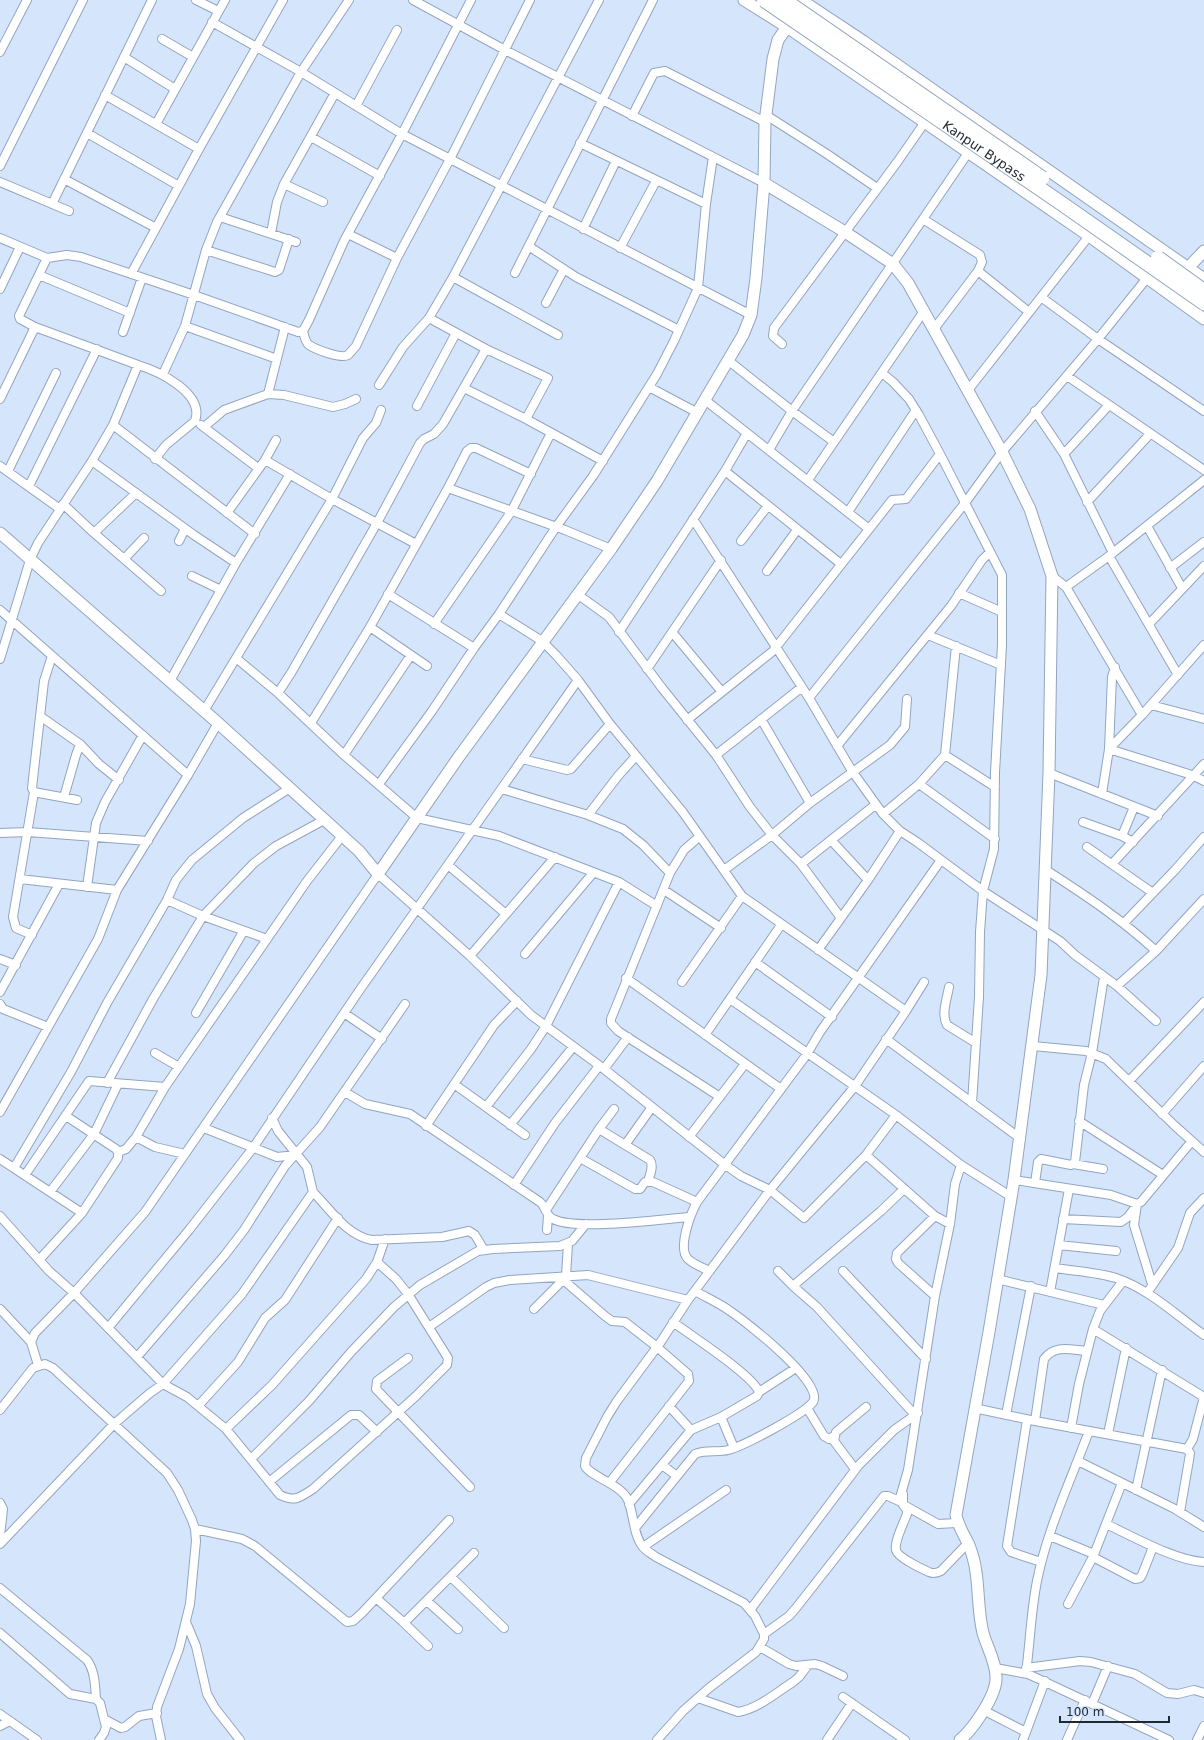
<svg xmlns="http://www.w3.org/2000/svg" width="1204" height="1740" font-family="'DejaVu Sans',sans-serif">
  <rect width="100%" height="100%" fill="#d5e5fc"/>
  <g fill="none" stroke-linecap="round" stroke-linejoin="round">
    <defs>
      <path id="street" d="M196,0L218,11
        M413,0L505,50L764,183
        M212,22L301,72L402,134L751,315
        M162,39L193,57
        M0,52L27,0
        M124,57L175,89
        M105,95L199,149
        M356,106L397,30
        M766,115L827,154L877,188
        M632,116L654,73L665,71L765,122
        M156,124L225,0
        M87,133L179,186
        M311,137L380,176
        M580,143L706,204
        M0,166L83,0
        M64,179L156,228
        M0,182L69,211
        M284,184L323,202
        M52,204L152,0
        M220,217L296,242
        M923,219L980,255L982,262L978,271L934,329
        M583,229L616,161
        M271,233L277,202L284,184L335,93
        M348,234L397,258
        M0,238L47,258L67,255L81,257L194,295L298,332L303,331L309,320L344,241L402,134L471,0
        M530,247L576,277L679,330
        M620,248L656,181
        M206,250L275,272L279,270L289,239
        M978,271L1029,312
        M515,273L653,0
        M131,274L199,149L283,0
        M39,275L130,313
        M453,277L558,335
        M0,289L20,247
        M1041,297L1098,339L1204,411
        M546,303L564,269
        M429,318L486,349L548,378L526,419
        M185,326L277,359
        M303,331C304,335 305,342 309,345C317,350 341,359 348,355L356,346L397,258L450,159L530,0
        M123,332L142,278
        M782,344L773,336L774,328L898,161L925,122
        M729,361L792,411L834,442
        M138,365C158,371 205,393 195,421L166,445L155,459
        M882,373L893,382L909,399L919,415L940,454L1002,575V645L995,773L994,849L983,891L980,932L979,997L972,1103
        M163,374L185,326L206,250L217,222L301,72L349,0
        M1067,376L1204,470
        M379,385L403,347L429,318L453,277L599,0
        M649,387L698,413
        M464,388L526,419L603,461
        M969,389L1089,236
        M268,394L285,327
        M0,399L35,327
        M705,400L869,529
        M417,406L456,333
        M1035,411L1064,454L1113,553
        M113,425L255,534
        M201,425L258,468
        M204,427L224,410L268,394L284,395L333,407L345,404L356,399
        M769,450L792,411L968,153
        M1064,454L1109,405
        M265,460L332,499L416,544
        M92,461L194,535L236,563
        M0,466L60,509
        M8,471L56,373
        M725,471L841,564
        M531,474L476,448H471L467,451L448,488L565,530L611,549
        M808,480L924,311
        M29,486L97,349
        M1087,502L1150,434
        M63,504L94,533L161,591
        M848,512L916,410
        M227,513L265,460L276,440
        M693,519L809,698L852,771L883,814L900,831L917,842L983,891L1060,941L1075,955L1117,986L1156,1021
        M1147,526L1182,588
        M94,533L136,493
        M179,541L185,529
        M741,541L767,507
        M1109,556L1178,675
        M124,559L144,538
        M1170,568L1204,542
        M767,571L797,530
        M192,576L221,590
        M1052,576L1066,587L1142,715
        M1066,587L1109,556L1204,480
        M959,593L1002,612
        M388,594L474,648
        M577,594L609,617L662,688L716,755L750,807L772,835L801,864L841,918L818,950
        M0,610L188,775
        M499,614L542,641L556,655L578,680L610,724L682,811L742,896L906,1011
        M434,624L511,512L551,433
        M1149,624L1204,566
        M370,627L427,666
        M619,632L725,471L747,433
        M672,632L722,692
        M928,635L1001,665
        M1204,645L1142,715L1109,749L1192,775L1204,781
        M956,646L945,755L995,787
        M52,656L44,681L32,788L34,792L39,793L77,800
        M236,658L332,499L363,438L376,423L381,410
        M0,659L30,560L38,543L92,461L113,425L138,365L35,327L20,319L19,316L47,258
        M647,669L721,560
        M170,681L236,563L290,474
        M278,693L291,673L377,523L420,443L424,439L434,434L443,424L486,349
        M809,698L965,503L1002,452L1098,339L1147,278
        M1151,705L1204,719
        M204,711L236,658L278,693L344,755L417,818L499,836L619,882L657,906
        M40,716L80,744L99,764L119,780
        M761,719L810,803
        M687,720L773,651L892,500L906,499L940,454
        M311,723L370,627L448,488
        M837,746L951,606L982,560L990,552
        M344,755L411,655
        M716,755L802,687
        M522,759L567,770L571,769L610,724
        M1049,773L1158,816
        M379,784L432,711L474,648L499,614L556,527L593,476L657,374L674,341L698,288L706,204L713,157
        M919,784L995,839
        M502,789L588,815L623,829L643,845L670,873
        M1102,794L1109,749L1112,677L1115,667
        M64,797L76,755L80,744
        M883,814L919,784L945,755
        M588,815L618,776L636,756
        M1083,822L1122,836L1133,842
        M0,833L28,832L148,841
        M1122,836L1134,807
        M699,837L684,850L670,873L611,1019V1023L618,1031L720,1097
        M831,840L868,880
        M1087,847L1153,893
        M801,864L875,805
        M1112,864L1204,764
        M448,865L506,914
        M724,870L772,835L810,803L890,745L905,727L907,699
        M1046,870C1085,895 1121,919 1156,951
        M20,879L117,890
        M87,887L96,823L105,802L143,735
        M664,890L721,928
        M167,900L203,916L267,939
        M841,918L868,880L900,831
        M1124,923L1175,870L1204,837
        M32,935L16,928L13,917L34,792
        M525,954L593,873
        M470,956L555,857
        M0,959L16,965
        M755,962L832,1017
        M626,978L781,1089
        M682,982L742,896
        M1117,986L1156,951L1204,899
        M949,987C947,999 941,1014 947,1025L976,1043
        M0,992L59,884
        M730,999L896,1115L961,1165L1010,1196
        M0,1004L3,1009L48,1027
        M196,1013L243,932
        M344,1013L382,1039
        M705,1035L781,925
        M886,1039L1021,1139
        M1033,1046L1086,1051L1106,1059L1174,1125L1204,1152
        M155,1053L179,1067
        M604,1069L628,1037
        M1129,1081L1204,1002
        M107,1083L153,999L203,916L254,863L276,846L324,820
        M454,1084L525,1135
        M345,1092L365,1104L410,1114L540,1202C546,1207 546,1216 553,1219C575,1231 662,1219 689,1217
        M486,1107L531,1049L546,1026L619,882
        M0,1112L98,939L117,890L188,775L218,723
        M1162,1114L1204,1066
        M1079,1121L1163,1175
        M510,1125L573,1047
        M426,1126L494,1025L517,1001
        M204,1128L277,1157L296,1155
        M599,1129L650,1160C654,1166 650,1175 648,1181
        M136,1137L155,1147L185,1154
        M689,1137L745,1064
        M625,1145L652,1107
        M118,1152L126,1149L136,1137L165,1087
        M866,1155L935,1216L950,1224
        M580,1158L635,1189H640L645,1182H653L697,1202
        M0,1159L82,1213
        M1073,1164L1103,1169
        M14,1168L71,1072L107,1003L167,900L176,880L192,860L243,818L290,788
        M25,1175L89,1081L165,1087L307,881L342,836
        M1014,1180L1111,1195L1137,1204L1141,1202L1192,1141
        M1035,1183L1038,1162L1041,1159L1071,1165L1075,1162L1084,1085L1092,1053L1104,977
        M514,1185L555,1123L599,1066
        M50,1192L94,1134L118,1084
        M313,1192C330,1209 347,1236 372,1240L442,1237L469,1231L475,1235L484,1250
        M1137,1204L1134,1225L1152,1284
        M546,1210L599,1129L614,1109
        M0,1216L49,1271L74,1293L163,1384L242,1294L313,1192L307,1167L278,1131L272,1118
        M1063,1219L1121,1222L1128,1217L1136,1206
        M547,1230L548,1215
        M1059,1245L1116,1251
        M39,1260L82,1213L118,1158V1152L116,1149L66,1116
        M1055,1268C1074,1271 1097,1272 1116,1278C1149,1289 1176,1315 1204,1335
        M710,1271C703,1268 693,1264 688,1259C677,1248 691,1213 697,1202L807,1054L820,1032L941,860
        M778,1271L793,1286L817,1307L915,1415
        M843,1271L926,1359
        M566,1276L568,1244
        M560,1277L605,1316L612,1321L625,1322L657,1347L688,1374L689,1381L610,1482
        M997,1279L1104,1305
        M793,1286L881,1211L904,1189
        M1050,1292L1069,1189
        M1147,1293L1178,1248L1190,1213L1204,1198
        M935,1296L898,1263L896,1259L897,1253L935,1216
        M0,1309L31,1342
        M534,1309L563,1280
        M673,1322C690,1335 753,1375 759,1392L757,1396L721,1417L691,1430
        M429,1327L486,1287L494,1283L510,1280L588,1275L688,1300
        M108,1328L189,1230L253,1148L359,991L578,680
        M1093,1329L1204,1397
        M137,1357L224,1256L244,1230L285,1166L320,1127L405,1004
        M408,1358L377,1381L376,1389L470,1487
        M38,1365L31,1342L35,1333L74,1293L145,1212L378,874L470,956L531,1015L604,1069L724,1164L741,1176L770,1190L804,1218L866,1155L896,1115
        M759,1392L796,1368
        M198,1406L238,1362L265,1318L285,1300L338,1218
        M807,1408L824,1436L829,1439L834,1436
        M974,1408L1035,1421L1187,1449L1190,1453L1189,1460L1180,1512
        M0,1410L33,1368L45,1364L53,1368L167,1473L178,1490L192,1520L195,1529L196,1541L190,1604L179,1649L157,1707L156,1716L161,1740
        M1006,1415L1031,1286
        M721,1417L734,1448
        M1027,1420L1007,1546L1011,1552L1041,1562
        M1035,1421L1044,1359C1055,1344 1071,1350 1087,1351
        M1071,1428L1079,1384L1093,1329L1100,1311L1123,1281
        M226,1429L272,1385L366,1279L377,1262L385,1239
        M1108,1434L1126,1348
        M1187,1449L1193,1439L1204,1397
        M251,1459L309,1401L351,1352L394,1307L420,1285L478,1251L493,1249L560,1246L572,1241L586,1224
        M1078,1461L1175,1509L1204,1527
        M662,1465L677,1476
        M855,1469L834,1441L836,1432L866,1407
        M269,1482L351,1415H359L377,1432
        M1136,1490L1162,1370
        M903,1494V1505L907,1510V1514C904,1522 894,1542 896,1550C897,1557 922,1569 929,1572C933,1574 937,1573 941,1571L968,1543
        M0,1503L3,1509L0,1536
        M629,1504L691,1430L669,1406
        M904,1505L938,1524L957,1523
        M1106,1524C1132,1536 1176,1561 1204,1562
        M635,1528L695,1454C707,1449 717,1453 728,1450C744,1446 804,1414 813,1402C825,1383 745,1321 730,1311C719,1303 707,1298 695,1291
        M195,1529L242,1539L255,1546L347,1622L353,1621L362,1613L449,1520
        M1050,1536L1094,1554
        M0,1544L114,1424L150,1393L163,1384L187,1397L226,1429L280,1495C295,1502 299,1498 313,1489L416,1396L447,1365L448,1358L408,1294L396,1279L377,1262
        M643,1547L726,1490
        M1093,1557L1135,1579L1140,1578L1142,1575L1153,1547
        M451,1577L504,1628
        M0,1588L87,1660C95,1671 95,1685 96,1699
        M376,1598L402,1621H406L474,1553
        M427,1601L458,1629
        M1068,1604L1093,1557L1122,1483
        M750,1610L858,1466L894,1430L918,1413
        M402,1621L428,1646
        M186,1622L196,1646L207,1694L215,1708L240,1740
        M0,1633L70,1694L96,1699L100,1703L106,1727L104,1733L99,1740
        M764,1634L789,1616L796,1608L884,1496H888L899,1501L908,1470L935,1296L950,1224L955,1184L961,1165
        M760,1647L789,1664L796,1666L815,1664L822,1666L843,1676
        M995,1668L1028,1674L1169,1740
        M1026,1668L1080,1661L1091,1662L1135,1674L1167,1693L1178,1694L1194,1690L1204,1693
        M1026,1673C1030,1643 1031,1611 1037,1581C1047,1530 1071,1480 1089,1431
        M843,1697L905,1740
        M698,1698L738,1712C758,1709 777,1692 793,1682L799,1677L808,1665
        M1092,1704L1108,1666
        M983,1710L1026,1732
        M0,1714L37,1740
        M104,1719L121,1728L125,1727L139,1716L157,1713
        M0,1726L10,1721
        M657,1740L683,1711L709,1688L756,1652L764,1639V1634L755,1616L744,1603L656,1557C652,1554 646,1551 643,1547C633,1535 634,1514 628,1500C621,1484 591,1477 585,1466L586,1458L607,1417L617,1401L660,1343L688,1300L770,1190L855,1086L906,1011L924,982
        M827,1740L852,1703
        M1023,1740L1045,1681
        M1067,1740L1085,1700
        M1197,1740L1204,1726"/>
      <path id="secondary" d="M744,0L787,27L1089,236L1204,319
        M801,0L863,41L1204,279
        M764,183L845,232L893,264L908,283L1002,452L1030,509L1052,576L1049,773L1041,975L1014,1180L989,1332L956,1515C958,1526 964,1535 969,1545C972,1553 975,1564 976,1572C979,1592 978,1613 983,1633C987,1647 996,1662 996,1677C997,1695 973,1729 960,1740
        M1184,272L1204,251
        M0,533L218,723L359,851L378,874L458,758L611,549L657,481L743,335L751,315L756,278L764,183L765,122L773,59L778,40L787,27"/>
    </defs>
    <use href="#street" stroke="#92a5c0" stroke-width="10"/>
    <use href="#secondary" stroke="#92a5c0" stroke-width="13"/>
    <use href="#street" stroke="#fff" stroke-width="8"/>
    <use href="#secondary" stroke="#fff" stroke-width="11"/>
    <defs>
      <g id="highway-bridge">
        <path id="s1" d="M764,0L1058,201L1204,303"/>
        <path d="M784,0L1042,178"/>
        <path d="M1158,258L1204,291"/>
      </g>
    </defs>
    <use href="#highway-bridge" stroke="#92a5c0" stroke-width="16" stroke-linecap="butt"/>
    <use href="#highway-bridge" stroke="#fff" stroke-width="14"/>
  </g>
  <g text-anchor="middle" stroke-width="3" stroke-linejoin="round" paint-order="stroke">
    <g font-size="13" fill="#202832" stroke="#d5e5fc">
      <text dy="5" stroke="none"><textPath href="#s1" startOffset="267">Kanpur Bypass</textPath></text>
    </g>
  </g>
  <path d="M1060 1716v6h109v-6" fill="none" stroke="#202832" stroke-width="2"/>
  <text x="1066" y="1716" font-size="12" fill="#202832" stroke="#d5e5fc" stroke-width="3" paint-order="stroke">100 m</text>
</svg>
